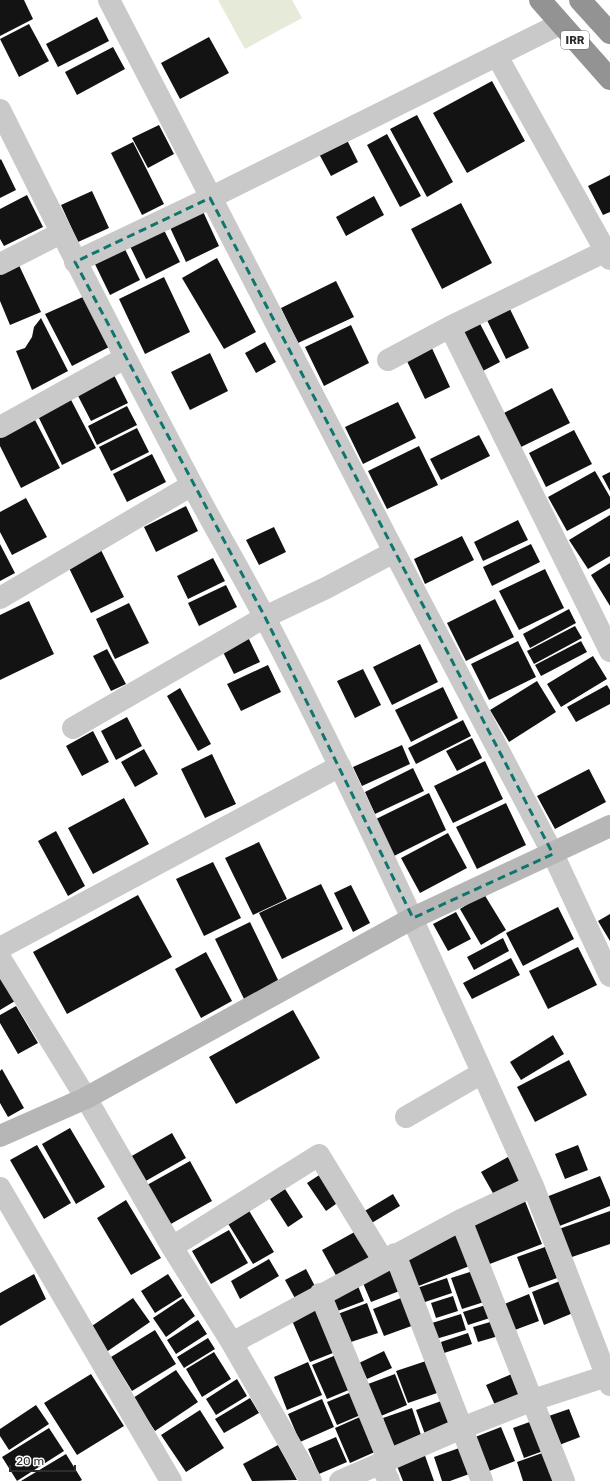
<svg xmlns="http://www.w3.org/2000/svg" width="610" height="1481" font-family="Rubik,sans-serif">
  <rect width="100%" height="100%" fill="#fff"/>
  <path fill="#e6ead9" d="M218,0H292L302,18L245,49Z"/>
  <path fill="#131313" d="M0,0H24L33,19L0,36Z
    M97,17L109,41L58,67L46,44Z
    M29,24L49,61L19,77L0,39Z
    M209,37L229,73L180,99L161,63Z
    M113,47L125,69L77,95L65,72Z
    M492,81L525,141L467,173L433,113Z
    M417,115L453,182L427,197L390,129Z
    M159,125L174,154L148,168L132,138Z
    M387,134L421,196L400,207L367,145Z
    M346,138L358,162L331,176L318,152Z
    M133,142L164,204L142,215L111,153Z
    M1,159L16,190L0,198V160Z
    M610,175V212L603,215L588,186Z
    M92,191L109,228L78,242L61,205Z
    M27,195L43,227L4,246L0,239V209Z
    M374,196L384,215L346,236L336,217Z
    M461,203L492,263L442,289L411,229Z
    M200,205L219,246L186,262L167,221Z
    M161,224L180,262L146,279L127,240Z
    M121,241L140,280L110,295L91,256Z
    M217,258L256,332L224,349L182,278Z
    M17,261L41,312L10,325L0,301V269Z
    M164,277L190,332L145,354L119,299Z
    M336,281L354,317L298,343L281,308Z
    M85,296L111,346L72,366L45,314Z
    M508,305L529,348L506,359L485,316Z
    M41,318L68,371L32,390L16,351L25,348L32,337L34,327Z
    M477,318L500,362L479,373L456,328Z
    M351,325L369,363L324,386L305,347Z
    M265,342L276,362L256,373L245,353Z
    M430,344L450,387L425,399L405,357Z
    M210,353L228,391L190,410L171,372Z
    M113,373L128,403L91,421L76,392Z
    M552,388L570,423L519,448L502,414Z
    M69,396L96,448L62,465L36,412Z
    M398,402L416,438L363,464L345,427Z
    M127,406L137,425L97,445L88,426Z
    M35,420L60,468L21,488L0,446V437Z
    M137,428L149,452L111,471L99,447Z
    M574,430L592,464L546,487L529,453Z
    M479,435L490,456L441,480L430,459Z
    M419,446L438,485L387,509L368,471Z
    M152,454L166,482L127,502L113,474Z
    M595,471L610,497V508L567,531L548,497Z
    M610,472V491L602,476Z
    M26,498L47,537L12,555L0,532V512Z
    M186,506L198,531L156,552L144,527Z
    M610,515V556L588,569L569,540Z
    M518,520L528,540L483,561L474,542Z
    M274,527L286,552L259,565L246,540Z
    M462,536L474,560L425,584L414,559Z
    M0,544L15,573L0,581Z
    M531,544L540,562L492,586L483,567Z
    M101,550L124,597L91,613L68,566Z
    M213,558L225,581L188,599L177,576Z
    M610,563V606L591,575Z
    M545,569L564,608L519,630L499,591Z
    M226,585L237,607L199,626L188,603Z
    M495,599L514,637L466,661L447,623Z
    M29,601L54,654L0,680V615Z
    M129,603L149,643L115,659L96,619Z
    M569,609L576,623L530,648L523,634Z
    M575,626L582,638L534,664L527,651Z
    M247,635L260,662L234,674L221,648Z
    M518,641L536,677L489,700L471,664Z
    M581,641L587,652L541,676L535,665Z
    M420,644L438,682L392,705L373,667Z
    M107,649L126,684L111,691L93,656Z
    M593,656L607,679L561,707L547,684Z
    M268,665L281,692L241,711L227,684Z
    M363,669L381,705L355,718L337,681Z
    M537,681L556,712L509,742L490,710Z
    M607,685L610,690V704L576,722L567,707Z
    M443,687L458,718L411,742L395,710Z
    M180,688L211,744L198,751L167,696Z
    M127,717L142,746L116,760L101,731Z
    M463,720L471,736L416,764L408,748Z
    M93,731L109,762L82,776L66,746Z
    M472,738L482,758L457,771L446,751Z
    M402,745L410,764L362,786L353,767Z
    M144,749L158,774L135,787L121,762Z
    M212,754L236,804L205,818L181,769Z
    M485,761L503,799L453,823L434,786Z
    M413,768L424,791L375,814L365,792Z
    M589,769L606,802L555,829L537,796Z
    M429,793L446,830L394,856L376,819Z
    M124,798L149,844L93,874L68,828Z
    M506,803L526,845L477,869L456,827Z
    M56,831L85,886L68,896L38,841Z
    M448,833L467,868L420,893L401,858Z
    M259,842L287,899L253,915L225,858Z
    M213,862L241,918L204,936L176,879Z
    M321,884L343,929L282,959L259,913Z
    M351,885L370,923L353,932L334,893Z
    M484,894L506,930L481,945L460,909Z
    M138,895L172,957L67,1014L33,952Z
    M558,907L574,939L523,966L506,933Z
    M456,912L471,939L448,951L433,924Z
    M610,914V941L598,921Z
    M250,922L280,984L245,1001L215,939Z
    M503,938L509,951L474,970L467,957Z
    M578,947L597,985L548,1009L529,971Z
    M206,952L232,1001L201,1018L175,969Z
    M511,958L520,975L472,999L463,983Z
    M0,977L15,1001L0,1010Z
    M16,1006L38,1043L18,1054L0,1023V1015Z
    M293,1010L320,1058L236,1104L209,1057Z
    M553,1035L564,1054L521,1080L510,1062Z
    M569,1060L587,1095L535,1122L517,1087Z
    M2,1069L24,1108L8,1117L0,1103V1071Z
    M70,1128L105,1187L76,1204L42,1144Z
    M172,1133L186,1158L144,1182L130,1157Z
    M37,1145L71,1203L44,1219L10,1160Z
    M578,1145L588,1170L565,1179L555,1154Z
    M508,1157L521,1181L494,1195L481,1172Z
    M190,1161L212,1201L169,1225L147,1185Z
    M324,1172L343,1199L326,1211L307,1183Z
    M600,1176L610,1200V1206L552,1229L541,1199Z
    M285,1189L303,1217L288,1227L270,1199Z
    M393,1194L400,1206L365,1227L358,1215Z
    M523,1196L542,1244L487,1265L468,1218Z
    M126,1200L161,1258L131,1275L97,1218Z
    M248,1209L274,1252L253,1264L227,1222Z
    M610,1211V1244L566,1259L556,1230Z
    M360,1229L376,1258L338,1279L322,1250Z
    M229,1230L248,1263L211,1284L192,1251Z
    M459,1230L472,1265L416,1287L402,1252Z
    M545,1247L557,1278L529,1288L517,1257Z
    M269,1259L279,1276L240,1299L231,1281Z
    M391,1263L402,1290L371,1302L360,1276Z
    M306,1269L318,1292L297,1302L285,1280Z
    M473,1271L484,1302L462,1309L451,1278Z
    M34,1274L46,1299L0,1326V1293Z
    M168,1274L182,1296L155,1313L141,1291Z
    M447,1278L452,1293L422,1303L417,1288Z
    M356,1281L364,1301L335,1312L327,1293Z
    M560,1281L573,1313L544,1325L532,1292Z
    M529,1294L539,1321L512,1331L502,1305Z
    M406,1296L417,1324L384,1336L373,1309Z
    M453,1296L458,1311L436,1318L431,1303Z
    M133,1298L150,1322L102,1355L86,1330Z
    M183,1298L195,1316L166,1337L153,1318Z
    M367,1303L378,1333L345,1344L335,1315Z
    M319,1304L338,1351L310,1362L290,1316Z
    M489,1304L493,1317L468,1325L463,1312Z
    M461,1314L466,1330L436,1339L432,1323Z
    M198,1320L207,1334L176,1354L167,1340Z
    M497,1320L502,1335L478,1342L473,1327Z
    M155,1330L176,1364L132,1391L111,1357Z
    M468,1333L472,1344L444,1353L441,1342Z
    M208,1338L215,1349L184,1368L177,1357Z
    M384,1351L392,1368L367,1379L359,1363Z
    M214,1352L231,1379L202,1397L186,1369Z
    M336,1355L351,1389L327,1399L312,1365Z
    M429,1360L440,1392L408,1403L396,1371Z
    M308,1362L322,1395L287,1410L274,1377Z
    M176,1370L198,1402L155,1431L133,1398Z
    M514,1373L526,1400L498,1412L486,1385Z
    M91,1374L124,1426L77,1455L44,1403Z
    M395,1374L407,1405L381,1416L368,1384Z
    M237,1379L247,1396L216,1415L206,1399Z
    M354,1391L363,1414L337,1425L327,1402Z
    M250,1398L259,1413L224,1433L215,1419Z
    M322,1399L334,1427L300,1442L288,1414Z
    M447,1399L457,1426L426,1437L416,1410Z
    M36,1405L49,1424L9,1450L0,1436V1429Z
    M412,1408L422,1438L393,1448L383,1418Z
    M569,1409L580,1437L554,1447L543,1418Z
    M200,1410L224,1448L186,1472L161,1435Z
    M362,1416L377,1451L350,1463L335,1428Z
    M535,1420L546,1450L524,1458L513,1428Z
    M501,1427L515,1461L484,1473L470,1439Z
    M49,1428L64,1451L17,1481L2,1457Z
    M336,1437L347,1462L319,1474L308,1449Z
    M278,1445L297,1480L252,1481L243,1464Z
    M462,1447L472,1473L450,1481H442L434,1457Z
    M423,1450L434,1481H403L395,1461Z
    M545,1452L556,1481H523L517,1462Z
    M66,1454L82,1480L80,1481H21Z"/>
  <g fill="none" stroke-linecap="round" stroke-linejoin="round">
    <path stroke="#c9c9c9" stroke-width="22" d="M109,0L389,542L553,854L610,976
      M497,56L610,259
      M0,110C62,235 125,358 190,481C214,527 241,572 265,618C362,804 448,995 533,1186
      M75,262L210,198L560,24
      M0,264L61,233
      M450,327L610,651
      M388,360L450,327L610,249
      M0,427L125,358
      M0,598L192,485
      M73,728L265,617L326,588L394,552
      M0,948L340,766
      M0,958L86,1098L172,1247L232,1343L311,1481
      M406,1117L482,1073
      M0,1188L171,1481
      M461,1220L533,1186L610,1385
      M172,1247L319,1155L383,1260
      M395,1254L482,1481
      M320,1294L388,1459
      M232,1343L461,1220L564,1481
      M380,1463L389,1481
      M340,1481L462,1428L533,1400L610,1375"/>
    <path stroke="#b6b6b6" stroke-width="22" d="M0,1136L86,1098L413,918L610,826"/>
    <path stroke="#939393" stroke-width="22" d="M540,0L610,79
      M580,0L610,33"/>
  </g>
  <path fill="none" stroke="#0f766e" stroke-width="3" stroke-dasharray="8 5" stroke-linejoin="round" d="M210,198L553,854L413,918L265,617L75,262Z"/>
  <g text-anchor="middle" stroke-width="4" stroke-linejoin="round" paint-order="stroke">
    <rect fill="#fff" stroke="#6b6b6b" stroke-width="1" x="561" y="31" width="28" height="18" rx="3"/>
    <g font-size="11" font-weight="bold" fill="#2c2c2c">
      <text x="575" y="44">IRR</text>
    </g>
  </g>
  <path d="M10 1465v6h65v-6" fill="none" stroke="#2c2c2c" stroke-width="2"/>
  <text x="16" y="1465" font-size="12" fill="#2c2c2c" stroke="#ffffff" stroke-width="3" paint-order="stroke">20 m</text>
</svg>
